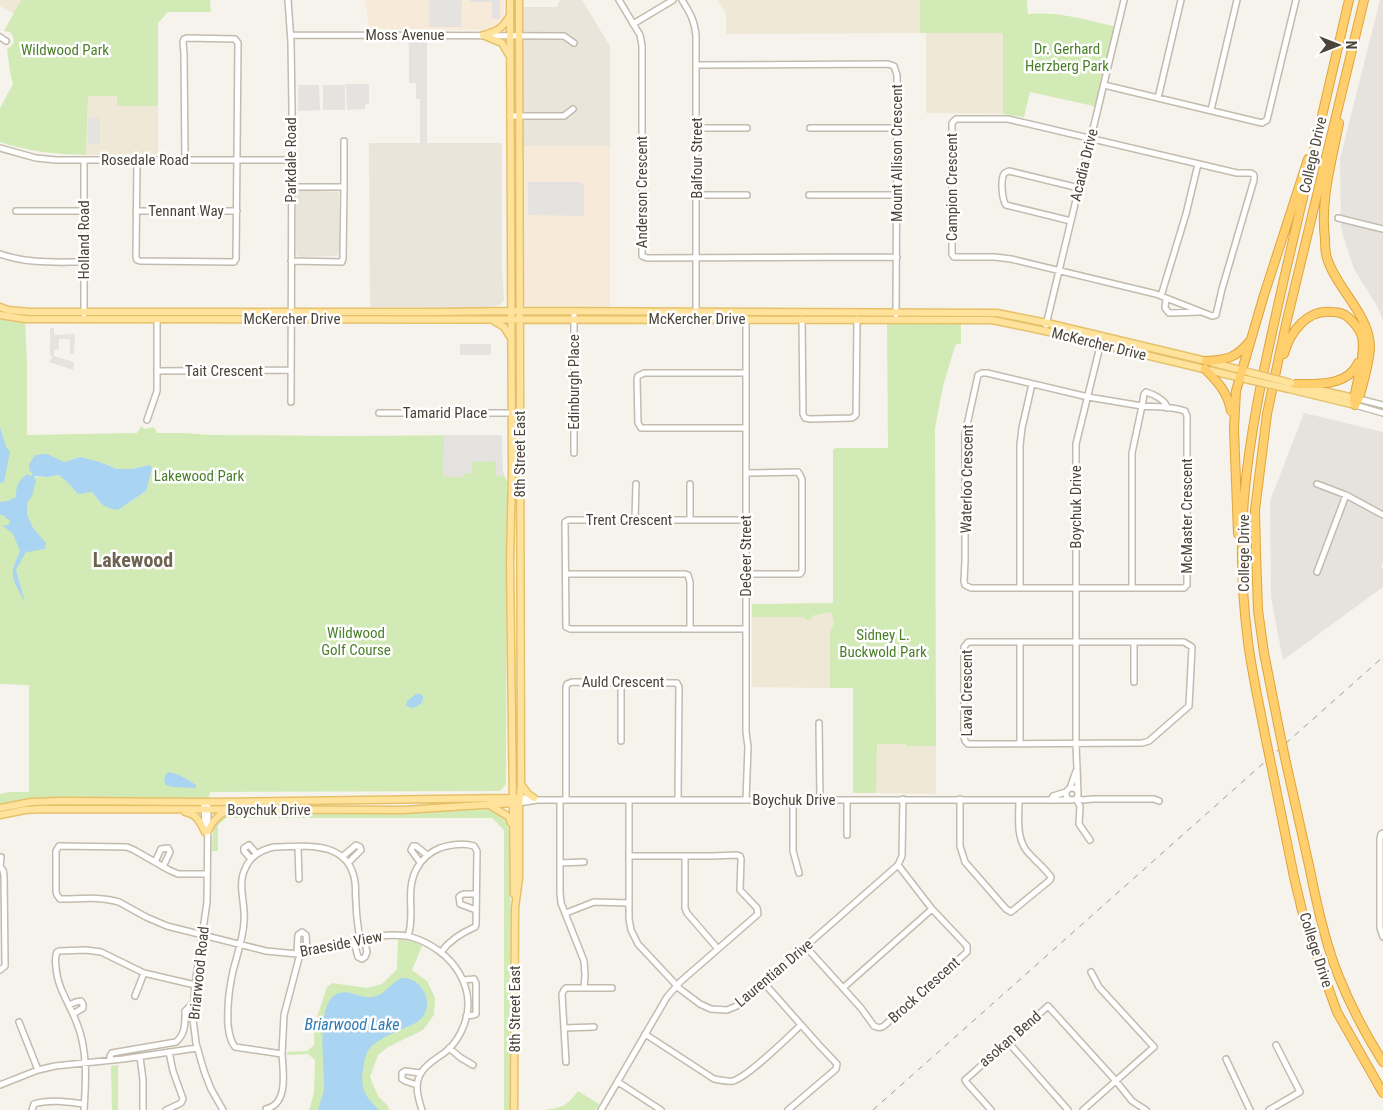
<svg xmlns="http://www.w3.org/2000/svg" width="1383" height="1110" font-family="'Roboto Condensed',sans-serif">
  <rect width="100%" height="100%" fill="#f6f3ec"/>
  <path fill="#eae5da" d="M560,0H582L610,46V146H519V7H557Z
    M369,143H502V271L504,300L500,305L491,307L482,308L370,307Z
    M303,190L338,192L339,194V253L337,256L300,257L297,256L296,252V194L298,191Z"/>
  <path fill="#f7ead8" d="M365,0H504V19L501,25L491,30L369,29Z
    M519,146H610V311H534L527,306L524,302L519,292Z"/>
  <path fill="#e6e2dd" d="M1380,0H1383V320L1377,306L1354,269L1344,239L1341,226L1340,159Z
    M1304,413L1383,432V563L1381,567L1383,569V587L1283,660L1271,597L1270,501Z"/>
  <path fill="#efe8d6" d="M0,0H21V1L14,14L0,6Z
    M718,0H920V33L726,34V14Z
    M926,33H1003V114L926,113Z
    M88,96H117L118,106H158V154L86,155Z
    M831,611L834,623L830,632V688L752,687V617L813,616Z
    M876,744H905L907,746H936V794L876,793Z"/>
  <path fill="#d2eab5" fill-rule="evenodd" d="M21,0H210L211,12H168L158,23V106H117V96H88L86,155C55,154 30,152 0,142V108L13,84L10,72L7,49C15,45 16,39 10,32L4,31Z
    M920,0H1027L1028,14C1059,11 1087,20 1117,27L1098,107L1030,92L1024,117L1003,114V33H920Z
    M0,315L25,319L27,362V435L137,433L141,426L145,429L153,427L156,430L157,433H183L211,435L341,436L502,435C502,449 499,469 507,481L506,784L500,791L210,792L208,802H31L0,808V794L9,792H29V685L0,684ZM48,455L64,462L80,457L100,462L117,469H132L150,465L146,491L127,504L100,503L92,492L78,493L68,483L59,475L47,477H31Z
    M887,323H961V344H957L955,346L943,386L935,428L936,746H907L905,744H877L876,793H853V688H830V632L834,623L831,612L812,616V619L805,620V617H752V604L833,603V450L836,448H888Z
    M486,809C507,813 507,820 510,839L512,1097L511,1110H504V830L492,818H226L218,825V851H212C213,840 211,827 219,818L220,819L233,812H409Z
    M398,939L414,942L422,946L412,970L427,981L435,998L434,1015L423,1030L388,1047L378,1055L370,1077L378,1096L388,1106L389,1110H309L314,1093L315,1060L308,1054L287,1055V1052L307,1051L314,1045V1030L318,1014L327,987L332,983L367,988L382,984L397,969Z
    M118,1065V1110H112L111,1066Z
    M578,1091L599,1104L596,1110H546C564,1106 566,1107 578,1091Z"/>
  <path fill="#e5e3e0" d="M429,0H462L461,27H429Z
    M470,0H500V19H492V2H470Z
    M409,41H427V145H420V99H416V83H409Z
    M346,84H369V104H365V109L347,110Z
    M298,85H319L320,110L298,111Z
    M323,85H345V110H323Z
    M88,118H100V144H88Z
    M528,182H580L584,186V216L528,215Z
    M50,328H54V356L74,362L73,370L49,362L53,356H50Z
    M75,334L74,354H70V339H59V350H54V335Z
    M460,344H491V355H460Z
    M444,435H502L503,476H496V461L472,462V474L464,473V477H443Z"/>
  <path fill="#a9d4f2" d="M0,427L6,447L10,452L4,482L0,483Z
    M47,454L64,462L80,457L100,462L117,469H132L150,465L152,468L146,491L118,510C102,507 102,505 92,492L78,494L68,483L59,475L47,477L35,476L34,478L36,480L32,496L27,503V515L33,528L46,543L45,549C38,549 34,552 26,552L16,570L25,602C12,578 8,578 20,551L13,534L2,525H9L10,521L3,515H0V502L8,501L16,497C16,486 18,481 27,474L31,476L33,474L29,470V464L35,455Z
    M416,694H420L423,696C424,703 418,707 412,708L406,706L407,701Z
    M168,772C178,773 188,780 196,785V788L172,787L166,785C163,781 164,776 168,772Z
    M401,978C421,976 436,1003 421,1019C417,1023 411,1025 407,1027C396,1032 374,1040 368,1051C365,1056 364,1063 363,1069C360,1090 365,1096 379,1110H318C320,1103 323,1095 324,1088C325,1067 315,1008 335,995C347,987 360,999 373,997C385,995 390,983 401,978Z"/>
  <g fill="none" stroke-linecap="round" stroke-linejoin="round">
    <defs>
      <path id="minor" d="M288,0L291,42L292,109L291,402
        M619,0L640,35L642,46V256L647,258L897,257
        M682,0C690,13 695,21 696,36V314
        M633,24L673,0
        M291,35L564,36L574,43
        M0,37L6,41
        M696,65L888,64L894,66L897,75V95L896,315
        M1104,85L1262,123L1267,120L1296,0
        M1158,98L1181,0
        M1211,110L1237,0
        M510,116H564L573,109
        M956,119H1008L1237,173H1251L1254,175V180L1222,289L1216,315L1212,316L1156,294L1011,259L995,257H954L952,254V123Z
        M697,128H747
        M810,128H897
        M0,148L36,158L56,160H291
        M137,160L136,257L137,260L140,261L234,262L236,259L238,43L235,39L187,38L184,39L183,42L184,54L185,160
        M344,187V141
        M697,195H747
        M809,195H897
        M16,211H84
        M136,211H237
        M1338,218L1383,229
        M1071,221L1006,205C1002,200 1001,183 1003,176C1004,172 1005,173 1009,171L1079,188
        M0,254C30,264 53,262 84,262
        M291,261L342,262L343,258L344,187H291
        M1161,296L1186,214L1198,164
        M1166,298L1165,308L1169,313L1199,312
        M574,311V453
        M84,314V160
        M157,319V371L291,370
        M802,319L803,414L805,418L810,419L852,418L856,415L857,319
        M1046,325L1124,0
        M746,373H644L638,376L637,379L638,423L641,428H746
        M1359,399L1383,405
        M1355,405L1383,413
        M379,413H512
        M147,420L157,391V371
        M746,473L798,472L800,475L802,479V571L800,574H746
        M690,484V520
        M1317,484L1346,495L1383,515
        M635,520L636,484
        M746,520H568L565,522L566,627L570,629H746
        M1317,572L1346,495
        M566,574H685L688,575L690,582V628
        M1020,588V445L1022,428L1032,384
        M1132,588V453L1142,406L1088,397L987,373H982L978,375L965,434V561L964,581L965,585L971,588H1184L1187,585V416L1185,411C1172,406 1156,407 1142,406L1144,394L1146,392C1153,394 1166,400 1167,408
        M968,642H1184L1192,647L1189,706L1149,741L1142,743L968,744L965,741L964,737V647Z
        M1134,642V682
        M1020,643V743
        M819,723L820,799
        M621,741V683
        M1066 794a6 6 0 1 1 12 0a6 6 0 1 1-12 0Z
        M1070,788L1076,771
        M1078,793L1076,744V444L1101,342
        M519,798H534L537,800H1070
        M1077,798L1083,800L1093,799H1154L1159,801
        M793,799V851L799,873
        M960,799V846L965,862L1006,909L1011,912L1050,880L1051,877C1044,867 1034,860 1026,850C1016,836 1019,816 1019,800
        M1076,799L1080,806L1079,824L1090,840
        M560,800V893L561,903L584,961L585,975L584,988
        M566,800V687L567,684L572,682L677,683L679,687L678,800
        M629,800V919L631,930L638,944L680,989L700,1004L711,1009L727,1010L739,1005L898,865L902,856L903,799
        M746,800L748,747L746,732V318
        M847,800V835
        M1051,800L1053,796L1066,792
        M204,802L205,828
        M519,803L537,800
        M208,807L207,902L195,985L193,1019L196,1043L204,1071L211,1089L223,1110
        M1383,833L1381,834L1380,839V928L1383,937
        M298,847L299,879
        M685,856V908L687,913L718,949
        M342,857L356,845L360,847L361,850L348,863
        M251,859L244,851V848L249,845L256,853
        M155,862L161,849L168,848L170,852L163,867
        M420,862L411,850L413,846H416L427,855
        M560,863L584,862
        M0,867L3,870L4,875L5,962V966L0,970
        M0,867L1,857
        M206,874H178L169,870L134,850L127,847L59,846L56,851V892L57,895L60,899C79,899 100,896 119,902L146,917L167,926L266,951L297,954L317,951L377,936C389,935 400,934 411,937C452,949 482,990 461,1032C457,1040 451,1048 444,1053C436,1059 426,1064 421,1073C414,1084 418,1098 422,1110
        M476,910L460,904L459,897L461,895L464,894H476
        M566,913L594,902L629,903
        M408,936C416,913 404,892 417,868C422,859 430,852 440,848C450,845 464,843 474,846L477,851L476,925L475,927C461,933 450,940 441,952
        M354,942L358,957L362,959L365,957L367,952L364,939
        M806,947L861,1008L874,1026C878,1028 882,1028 885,1025L967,952V946L932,909L898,865
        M297,954L298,935L302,932L306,935L307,952
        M300,954L284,1015L282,1054L235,1047C230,1041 229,1033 228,1025C227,1007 229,989 233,971C237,955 243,939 244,922C246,905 237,885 245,869C250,856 260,850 274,847C306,846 349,840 355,882C356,889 355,895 356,902C356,914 358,927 360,940
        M463,980L474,979L476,983V1014L474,1015L466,1016
        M764,983L819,1045L837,1064L836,1069L788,1110
        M843,988L932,909
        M135,996L144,973
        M69,1005L76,1002L81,1001L83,1004V1008L73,1014
        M19,1022L38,1070
        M564,1028L594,1027
        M645,1034L714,1079C720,1080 727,1082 733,1081C748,1077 788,1037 801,1025
        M1008,1042L1068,1110
        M449,1048L461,1058L473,1065
        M140,1057L143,1080V1110
        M1226,1059L1250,1110
        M110,1060V1056L112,1053L176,1042C186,1033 185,1023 185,1011L193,1003
        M566,1062L562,994L564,990L566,988H612
        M618,1082L661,1110
        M0,1085L38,1070L55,1066L123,1059L197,1048
        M417,1085L405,1081L402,1079V1073L405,1071L420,1073
        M266,1109C289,1104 283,1071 282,1054
        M32,1110L34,1104C50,1099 68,1102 84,1104
        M84,1110C86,1080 88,1049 76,1021C69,1003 57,987 56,967C55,961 55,957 57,952L59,951L86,950L101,952L144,973L195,985
        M166,1110L181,1103L183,1099L173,1071L169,1052
        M601,1110L667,997L680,982L758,914L757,908L740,890L741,859L740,856L737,855L712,856H629
        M991,1110L966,1082L965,1080L1048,1006L1116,1081L1132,1101L1146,1110
        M1083,1110L1154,1047L1099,987L1091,972
        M1269,1110L1300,1092L1276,1045"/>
      <path id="major" d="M510,0L512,473L510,562L514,894
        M483,35L502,43L509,55
        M484,35C497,31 502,29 509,17
        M0,307L8,310L31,312H439L510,311L997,313L1047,323L1206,361L1252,373
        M0,315L25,319L992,320L1045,331L1250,380
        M494,321L504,327L511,338
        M1302,386L1358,399
        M1289,389L1355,405
        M521,784L528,794L534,798
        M491,806L509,817L511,823
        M0,808L31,802L61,801L208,802L516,798
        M185,812C197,814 200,822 205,832
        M0,815L25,810L42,809L403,810L515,803
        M208,831C212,822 217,815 227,811
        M514,1110L515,908L519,878V808L521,784L519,0"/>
      <path id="highway" d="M1339,123C1332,161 1320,200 1325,239C1325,245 1325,252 1327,258C1336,288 1369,314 1370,346C1370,357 1367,367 1365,376C1362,386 1361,397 1355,405
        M1284,354C1290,332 1307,309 1332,312C1339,312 1344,313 1349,318C1355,324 1360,329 1362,337C1366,352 1357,382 1354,398L1355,405
        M1206,361C1227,360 1236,358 1250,341
        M1205,369C1218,382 1228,393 1231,411
        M1296,384C1318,384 1348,386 1358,363
        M1238,534L1234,429L1236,391L1264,295L1308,159
        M1278,724L1264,653L1258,610L1256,553L1255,510L1267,414L1286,324L1364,0
        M1265,735C1259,704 1252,673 1248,642C1242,595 1240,546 1244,499C1250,426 1267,355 1283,283C1305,189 1327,94 1349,0
        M1285,758C1293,795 1302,833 1310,870C1317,906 1325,943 1339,977C1351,1007 1366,1035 1383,1062
        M1273,774L1294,877L1305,923L1337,1012L1383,1093"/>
    </defs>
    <use href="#minor" stroke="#c2bbae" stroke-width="8"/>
    <use href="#major" stroke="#e6c16a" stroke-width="9"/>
    <use href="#highway" stroke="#e0a43c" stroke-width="10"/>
    <use href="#minor" stroke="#fff" stroke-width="5"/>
    <use href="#major" stroke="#ffe39c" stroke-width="6"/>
    <use href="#highway" stroke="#ffcf6e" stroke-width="8"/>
    <path stroke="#9a9a9a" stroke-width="1" stroke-dasharray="6 6" stroke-linecap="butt" d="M873,1110L1383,657"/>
    <defs>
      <path id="major-bridge" d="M1252,373L1291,383
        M1250,380L1289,389"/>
      <path id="highway-bridge" d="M1278,724L1285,758
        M1265,735L1273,774"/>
    </defs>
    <use href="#major-bridge" stroke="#e6c16a" stroke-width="9" stroke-linecap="butt"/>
    <use href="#highway-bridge" stroke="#e0a43c" stroke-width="10" stroke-linecap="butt"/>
    <use href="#major-bridge" stroke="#ffe39c" stroke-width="6"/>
    <use href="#highway-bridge" stroke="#ffcf6e" stroke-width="8"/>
  </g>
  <g text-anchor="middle" stroke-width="5" stroke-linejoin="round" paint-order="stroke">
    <g font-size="15" fill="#4b4439" stroke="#fff">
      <text x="405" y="40">Moss Avenue</text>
      <text transform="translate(897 153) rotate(-90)" y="5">Mount Allison Crescent</text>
      <text transform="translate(1313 155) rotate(-77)" y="5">College Drive</text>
      <text transform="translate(697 158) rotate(-90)" y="5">Balfour Street</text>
      <text x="145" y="165">Rosedale Road</text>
      <text transform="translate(291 160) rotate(-90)" y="5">Parkdale Road</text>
      <text transform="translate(1084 165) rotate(-76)" y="5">Acadia Drive</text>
      <text transform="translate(952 187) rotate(-90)" y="5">Campion Crescent</text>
      <text transform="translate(642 192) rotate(-90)" y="5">Anderson Crescent</text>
      <text x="186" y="216">Tennant Way</text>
      <text transform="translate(84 240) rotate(-90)" y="5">Holland Road</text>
      <text x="292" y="324">McKercher Drive</text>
      <text x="697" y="324">McKercher Drive</text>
      <text transform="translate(1099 344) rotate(14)" y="5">McKercher Drive</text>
      <text x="224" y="376">Tait Crescent</text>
      <text transform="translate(574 382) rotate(-90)" y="5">Edinburgh Place</text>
      <text x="445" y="418">Tamarid Place</text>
      <text transform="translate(520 454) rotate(-90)" y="5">8th Street East</text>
      <text transform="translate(967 479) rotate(-89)" y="5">Waterloo Crescent</text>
      <text transform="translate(1076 507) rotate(-90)" y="5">Boychuk Drive</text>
      <text transform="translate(1187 516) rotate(-90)" y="5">McMaster Crescent</text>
      <text x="629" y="525">Trent Crescent</text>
      <text transform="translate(1244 553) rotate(-90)" y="5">College Drive</text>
      <text transform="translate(746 556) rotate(-90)" y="5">DeGeer Street</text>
      <text x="623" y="687">Auld Crescent</text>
      <text transform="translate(967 693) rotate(-90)" y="5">Laval Crescent</text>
      <text x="794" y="805">Boychuk Drive</text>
      <text x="269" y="815">Boychuk Drive</text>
      <text transform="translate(341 944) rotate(-11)" y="5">Braeside View</text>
      <text transform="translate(1316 950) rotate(72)" y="5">College Drive</text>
      <text transform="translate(199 973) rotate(-84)" y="5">Briarwood Road</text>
      <text transform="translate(774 973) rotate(-40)" y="5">Laurentian Drive</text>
      <text transform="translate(924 990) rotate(-42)" y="5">Brock Crescent</text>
      <text transform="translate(515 1009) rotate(-90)" y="5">8th Street East</text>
      <text transform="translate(1010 1039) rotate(-41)" y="5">asokan Bend</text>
    </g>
    <g font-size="15" fill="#4a7f2a" stroke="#fff">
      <text x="1067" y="54">Dr. Gerhard<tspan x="1067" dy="17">Herzberg Park</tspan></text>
      <text x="65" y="55">Wildwood Park</text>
      <text x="199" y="481">Lakewood Park</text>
      <text x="356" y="638">Wildwood<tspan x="356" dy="17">Golf Course</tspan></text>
      <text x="883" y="640">Sidney L.<tspan x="883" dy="17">Buckwold Park</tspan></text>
    </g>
    <g font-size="16" font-style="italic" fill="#2e7ab2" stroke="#fff">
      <text x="352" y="1030">Briarwood Lake</text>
    </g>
    <g font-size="20" font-weight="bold" fill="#6e6250" stroke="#fff">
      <text x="133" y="567">Lakewood</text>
    </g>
  </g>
  <g transform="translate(1338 45) rotate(90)" stroke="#ffffff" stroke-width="4" paint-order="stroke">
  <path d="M0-4L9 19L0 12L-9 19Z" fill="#4b4439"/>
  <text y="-8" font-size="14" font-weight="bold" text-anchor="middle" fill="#4b4439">N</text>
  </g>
</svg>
